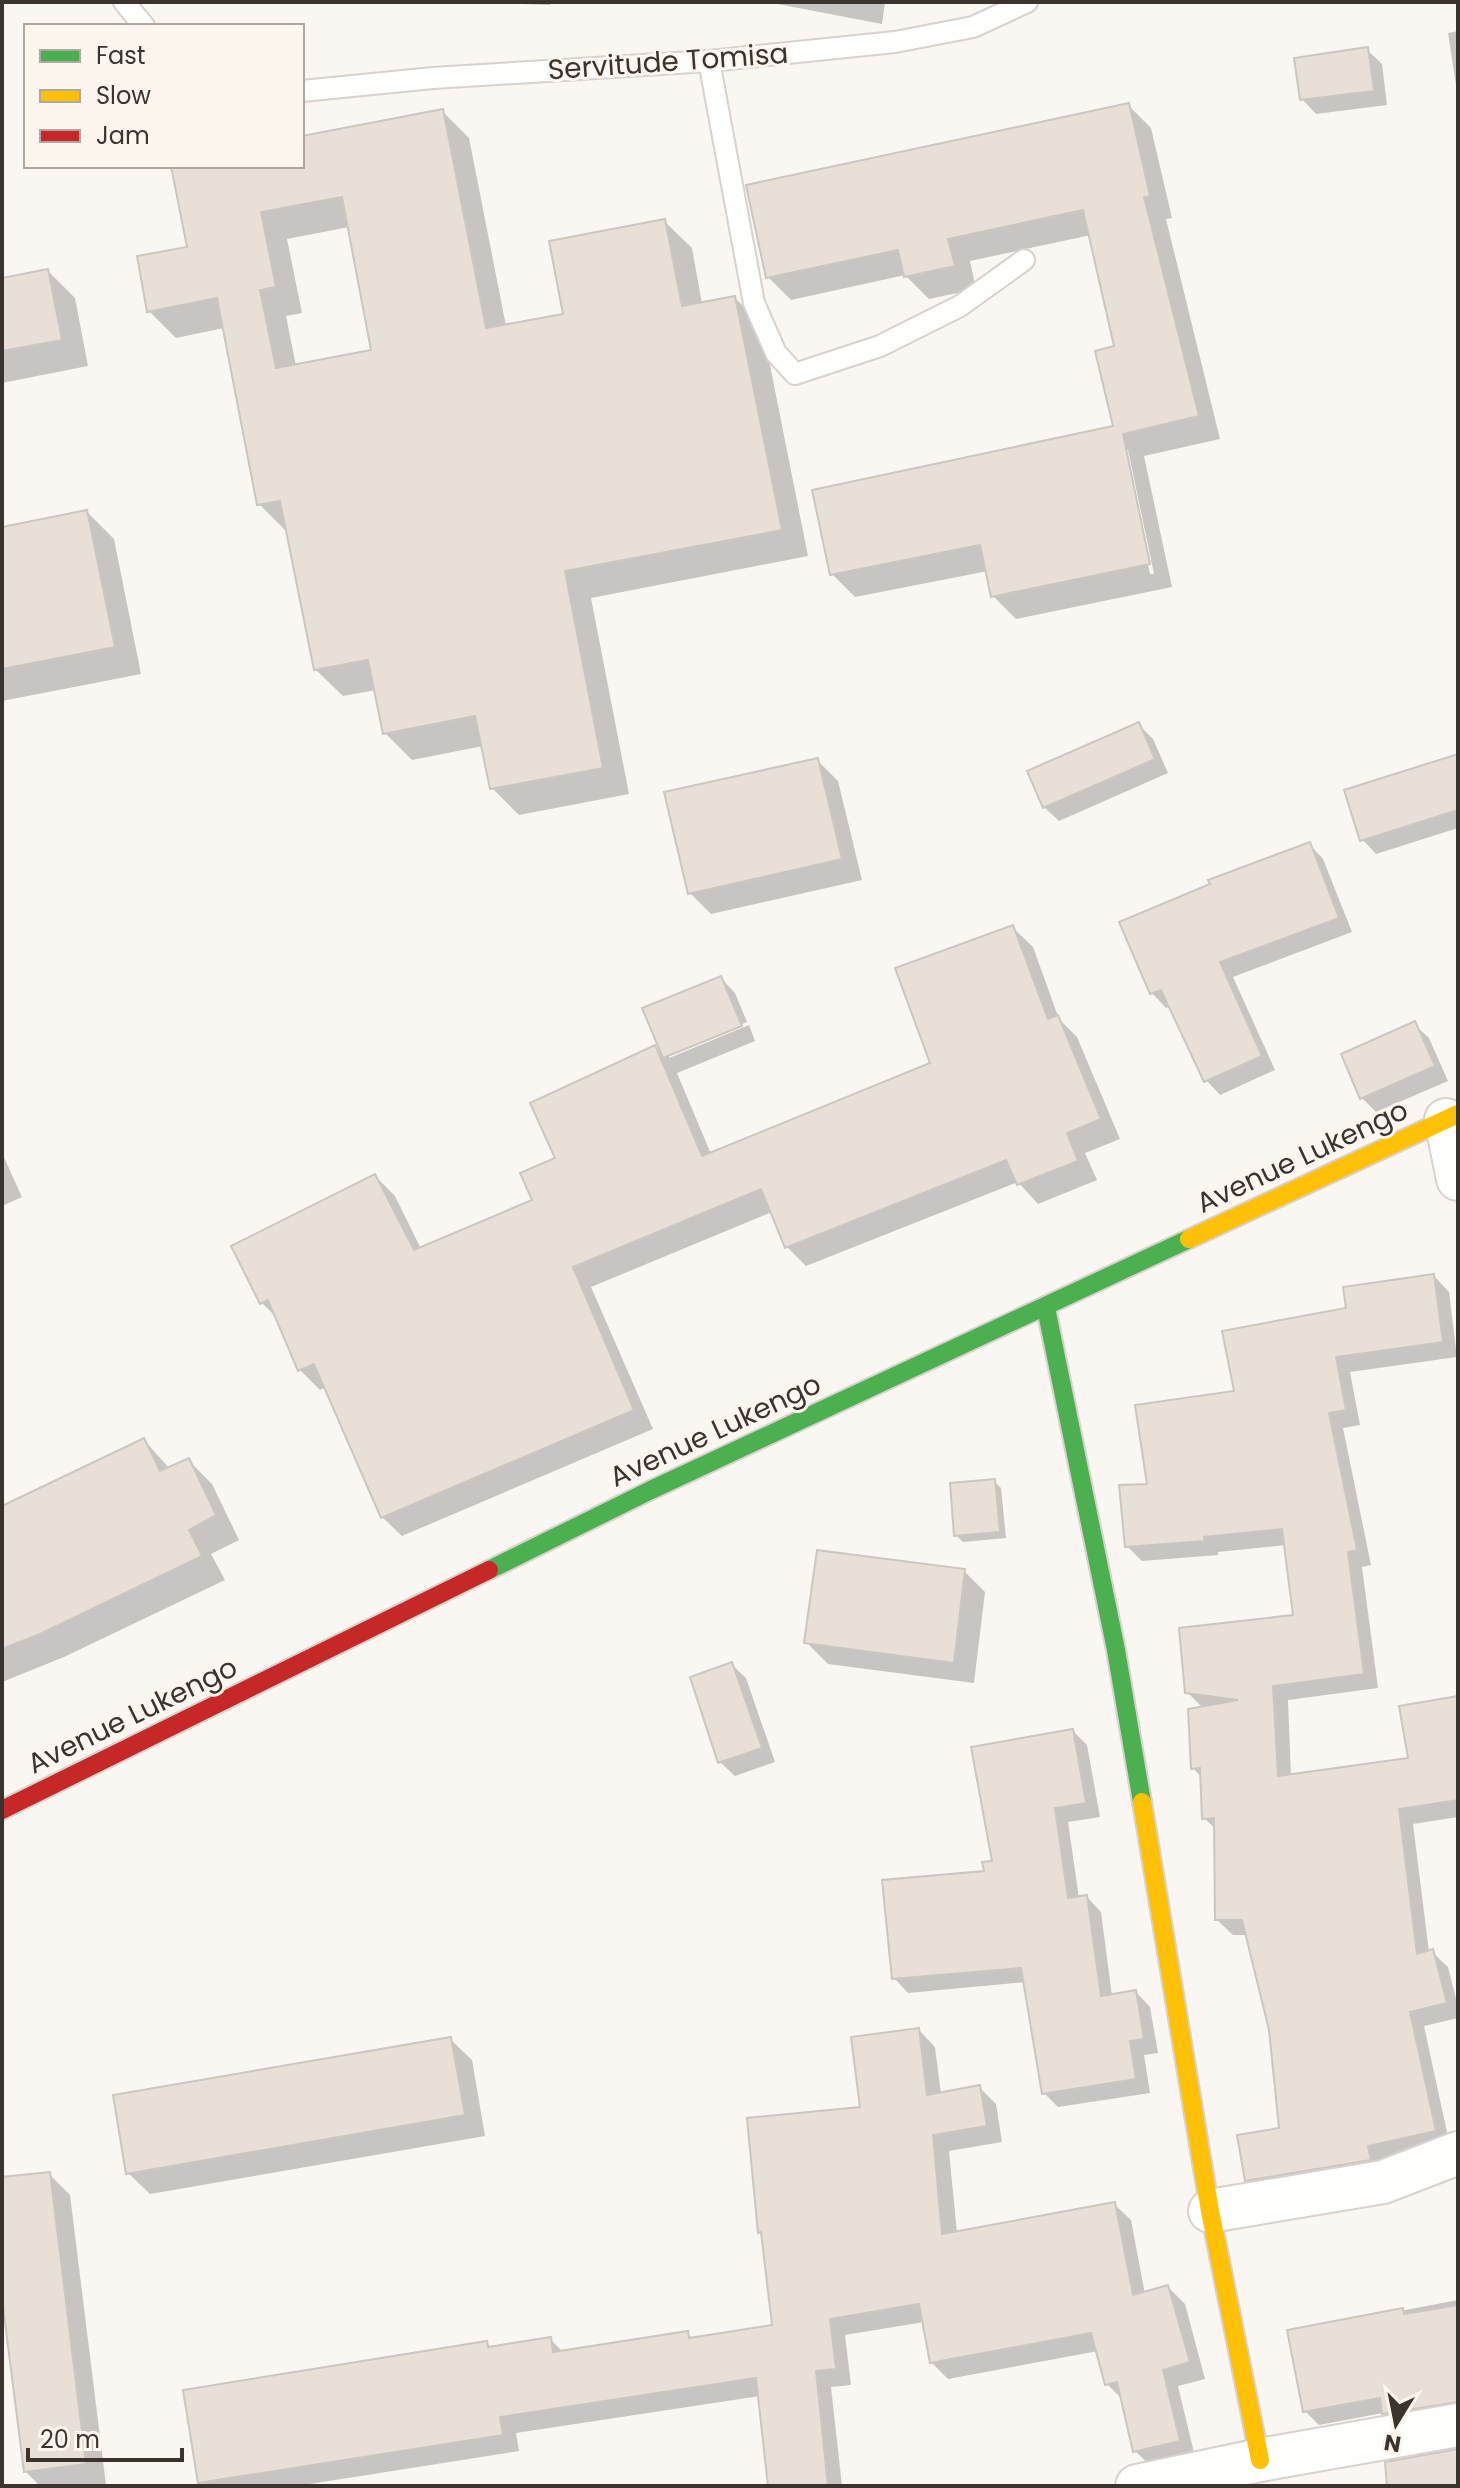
<svg xmlns="http://www.w3.org/2000/svg" width="1460" height="2488" font-family="Poppins,sans-serif">
  <rect width="100%" height="100%" fill="#faf6f2"/>
  <path fill="#0003" fill-rule="evenodd" d="M468,2H550V5Z
    M767,2H885L882,24Z
    M1458,31V98L1448,33Z
    M1367,50L1382,64L1387,105L1316,114L1302,99Z
    M1128,105L1151,128L1172,218L1166,219L1220,439L1144,456L1172,587L1016,619L993,596L988,571L855,597L832,574L1115,428L1116,348L1091,235L970,261L976,289L929,299L905,275L791,300L768,277ZM1124,450H1128L1154,574H1150Z
    M442,111L469,138L506,326L565,316L664,221L692,248L702,304L735,298L762,325L808,556L591,598L629,794L519,815L492,788L483,746L412,760L385,733L376,690L343,696L315,669L288,531H286L259,504L224,328L176,338L149,311L190,248L173,166H302V138ZM349,227L373,352L296,366L286,316L302,313L287,239Z
    M48,271L75,298L88,366L2,383V280Z
    M87,512L114,539L141,674L2,701V529Z
    M1139,725L1153,739L1168,773L1059,821L1044,807Z
    M1458,757V828L1376,854L1362,839Z
    M817,760L838,781L862,880L711,914L690,893Z
    M1309,844L1323,859L1352,932L1233,977L1275,1070L1220,1095L1206,1080L1171,1006L1166,1008L1152,993Z
    M1013,928L1033,947L1059,1019L1077,1037L1120,1139L1085,1153L1097,1180L1038,1204L1018,1182L806,1266L787,1247L772,1212L591,1287L653,1429L402,1536L382,1517L326,1387L320,1390L300,1370L278,1319L262,1303L375,1176L395,1196L421,1249L535,1201L558,1159L655,1048L666,1059L645,1009L721,978L735,993L747,1022L669,1054V1058L749,1025L755,1041L677,1073L711,1154L932,1064Z
    M1414,1024L1429,1038L1448,1081L1376,1112L1362,1098Z
    M2,1153L22,1197L2,1206Z
    M1434,1276L1449,1292L1457,1357L1350,1372L1360,1425L1343,1428L1371,1565L1362,1567L1378,1688L1288,1700L1291,1777L1411,1760L1458,1698V1817L1413,1824L1429,1952H1432L1448,1967L1458,2007V2018L1424,2026L1450,2146L1262,2195L1247,2180L1281,2129L1271,2030L1248,1935H1233L1217,1920V1830L1204,1818L1202,1778L1193,1768L1203,1708L1187,1692L1295,1617L1286,1545L1218,1552V1555L1142,1561L1127,1546L1149,1485L1236,1393L1348,1310Z
    M144,1440L170,1469L188,1460L212,1484L239,1540L211,1554L225,1580L64,1657L2,1682V1508Z
    M994,1481L1001,1488L1006,1538L963,1542L956,1535Z
    M964,1571L985,1592L974,1683L828,1664L807,1643Z
    M731,1664L746,1678L775,1762L735,1776L720,1762Z
    M1073,1731L1087,1745L1100,1817L1068,1822L1079,1898L1087,1897L1101,1912L1112,1996L1136,1992L1150,2007L1158,2053L1144,2055L1150,2093L1058,2107L1044,2093L1026,1982L908,1993L894,1978L994,1863Z
    M919,2030L935,2047L941,2094L980,2088L996,2104L1002,2142L949,2151L957,2233L1114,2204L1131,2220L1145,2294L1168,2287L1185,2304L1205,2379L1178,2386L1195,2457L1152,2467L1135,2451L1123,2400L1107,2384L1098,2351L948,2379L931,2362L924,2322L845,2335L851,2385L831,2387L842,2486H770L760,2396L516,2433L519,2451L297,2486H204L200,2482L487,2344L491,2348L550,2339L563,2352L687,2333L693,2339L775,2327L764,2236L760,2232L862,2109Z
    M450,2039L472,2060L485,2136L150,2194L128,2173Z
    M49,2174L70,2195L106,2485L40,2486L25,2471L2,2283V2179Z
    M1458,2300V2417L1398,2427L1383,2413L1319,2425L1305,2411L1289,2332Z"/>
  <path fill="#e8e0d6" stroke="#cac6c0" stroke-width="2" fill-rule="evenodd" d="M1368,47L1374,91L1300,100L1294,58Z
    M1129,103L1150,196L1144,197L1199,416L1123,434L1150,564L991,597L980,545L830,575L812,490L1113,426L1095,351L1114,346L1083,210L948,239L955,266L904,277L898,250L766,278L746,185Z
    M443,109L486,328L563,314L549,241L665,219L682,306L735,296L782,530L565,571L603,768L490,789L475,716L383,734L368,660L314,670L280,501L257,505L217,298L147,312L137,256L187,247L171,166H302V136ZM342,197L371,350L276,368L260,290L276,287L261,212Z
    M48,269L62,340L2,351V278Z
    M87,510L115,647L2,669V527Z
    M1139,722L1155,759L1043,808L1027,771Z
    M1458,754V810L1360,841L1344,790Z
    M818,758L842,859L688,894L664,792Z
    M1310,842L1339,918L1220,962L1262,1056L1204,1082L1161,990L1150,994L1119,922L1210,884L1208,880Z
    M1013,925L1048,1019L1058,1015L1101,1119L1067,1133L1078,1161L1017,1185L1006,1160L785,1248L761,1189L573,1267L634,1410L381,1518L314,1364L298,1371L268,1300L260,1304L231,1246L375,1174L414,1250L532,1200L520,1173L555,1158L530,1103L655,1045L702,1156L930,1063L895,968Z
    M721,976L742,1026L663,1058L642,1008Z
    M1415,1021L1435,1066L1360,1099L1341,1054Z
    M1434,1274L1443,1342L1336,1357L1346,1410L1329,1413L1357,1550L1348,1552L1364,1674L1273,1686L1278,1776L1408,1758L1399,1706L1458,1696V1800L1399,1809L1417,1954L1433,1949L1447,2003L1410,2012L1436,2131L1368,2146L1371,2160L1245,2181L1237,2135L1279,2128L1269,2030L1242,1920H1215L1214,1818L1202,1819L1200,1768L1191,1769L1188,1709L1238,1700L1185,1693L1179,1628L1293,1615L1282,1529L1204,1537V1541L1125,1547L1119,1485L1147,1484L1135,1405L1234,1391L1222,1331L1346,1308L1343,1287Z
    M144,1438L160,1471L189,1458L216,1515L189,1530L202,1556L40,1634L2,1649V1506Z
    M995,1479L1000,1532L954,1536L950,1483Z
    M817,1550L965,1569L954,1663L804,1643Z
    M732,1662L762,1748L718,1763L690,1677Z
    M1073,1729L1086,1803L1055,1808L1068,1898L1087,1895L1101,1996L1136,1990L1144,2039L1130,2041L1136,2079L1042,2094L1021,1968L892,1979L882,1880L984,1871L982,1862L992,1861L971,1747Z
    M919,2028L927,2095L980,2085L987,2126L933,2135L942,2234L1115,2202L1133,2295L1168,2285L1190,2362L1163,2370L1180,2441L1133,2452L1117,2382L1105,2385L1091,2333L930,2363L919,2304L830,2319L836,2369L816,2371L828,2486H768L756,2378L500,2417L503,2435L198,2483L183,2390L487,2341L488,2347L551,2337L553,2352L688,2331L689,2338L772,2325L761,2232L758,2233L747,2118L860,2107L851,2037Z
    M451,2037L465,2115L126,2174L113,2095Z
    M50,2172L86,2464L24,2472L2,2299V2177Z
    M1458,2305V2402L1382,2414L1380,2398L1303,2412L1287,2330L1403,2308L1404,2314Z
    M1458,2449V2486H1387L1385,2462Z"/>
  <g fill="none" stroke-linecap="round" stroke-linejoin="round">
    <defs>
      <path id="lane" d="M124,2L144,26
        M709,61L754,303L776,353L795,374L880,346L960,306L1024,260
        M302,91L433,78L709,61L895,42L973,27L1027,2"/>
      <path id="street" d="M1446,1120L1458,1179
        M1210,2211L1383,2182L1458,2153
        M1137,2486L1260,2460L1458,2425"/>
      <path id="fast" d="M1046,1308L1116,1650L1142,1802
        M489,1570L651,1490L1189,1239"/>
      <path id="slow" d="M1189,1239L1458,1114
        M1142,1802L1210,2211L1260,2460"/>
      <path id="jam" d="M2,1810L489,1570"/>
    </defs>
    <use href="#lane" stroke="#d7d2ce" stroke-width="24"/>
    <use href="#street" stroke="#d7d2ce" stroke-width="46"/>
    <use href="#fast" stroke="#d7d2ce" stroke-width="22"/>
    <use href="#slow" stroke="#d7d2ce" stroke-width="22"/>
    <use href="#jam" stroke="#d7d2ce" stroke-width="22"/>
    <use href="#lane" stroke="#fefefd" stroke-width="20"/>
    <use href="#street" stroke="#fefefd" stroke-width="42"/>
    <use href="#fast" stroke="#4caf50" stroke-width="18"/>
    <use href="#slow" stroke="#ffc107" stroke-width="18"/>
    <use href="#jam" stroke="#c62828" stroke-width="18"/>
  </g>
  <g text-anchor="middle" stroke-width="6" stroke-linejoin="round" paint-order="stroke">
    <g font-size="28" fill="#3b342e" stroke="#fdf6ef">
      <text transform="translate(668 61) rotate(-4)" y="10">Servitude Tomisa</text>
      <text transform="translate(1302 1156) rotate(-25)" y="10">Avenue Lukengo</text>
      <text transform="translate(715 1430) rotate(-25)" y="10">Avenue Lukengo</text>
      <text transform="translate(132 1715) rotate(-26)" y="10">Avenue Lukengo</text>
    </g>
  </g>
  <rect width="1460" height="2488" fill="none" stroke="#3b342e" stroke-width="8"/>
  <rect x="24" y="24" width="280" height="144" fill="#fdf6ef" stroke="#afa8a2" stroke-width="2"/>
  <rect x="40" y="50" width="40" height="12" fill="#4caf50" stroke="#afa8a2" stroke-width="2"/>
  <text x="96" y="64" font-size="24" fill="#3b342e">Fast</text>
  <rect x="40" y="90" width="40" height="12" fill="#ffc107" stroke="#afa8a2" stroke-width="2"/>
  <text x="96" y="104" font-size="24" fill="#3b342e">Slow</text>
  <rect x="40" y="130" width="40" height="12" fill="#c62828" stroke="#afa8a2" stroke-width="2"/>
  <text x="96" y="144" font-size="24" fill="#3b342e">Jam</text>
  <g transform="translate(1396 2424) rotate(190)" stroke="#fdf6ef" stroke-width="6" paint-order="stroke">
  <path d="M0-6L14 30L0 20L-14 30Z" fill="#3b342e"/>
  <text y="-12" font-size="22" font-weight="bold" text-anchor="middle" fill="#3b342e">N</text>
  </g>
  <path d="M28 2448v12h154v-12" fill="none" stroke="#3b342e" stroke-width="4"/>
  <text x="40" y="2448" font-size="24" fill="#3b342e" stroke="#fdf6ef" stroke-width="6" paint-order="stroke">20 m</text>
</svg>
